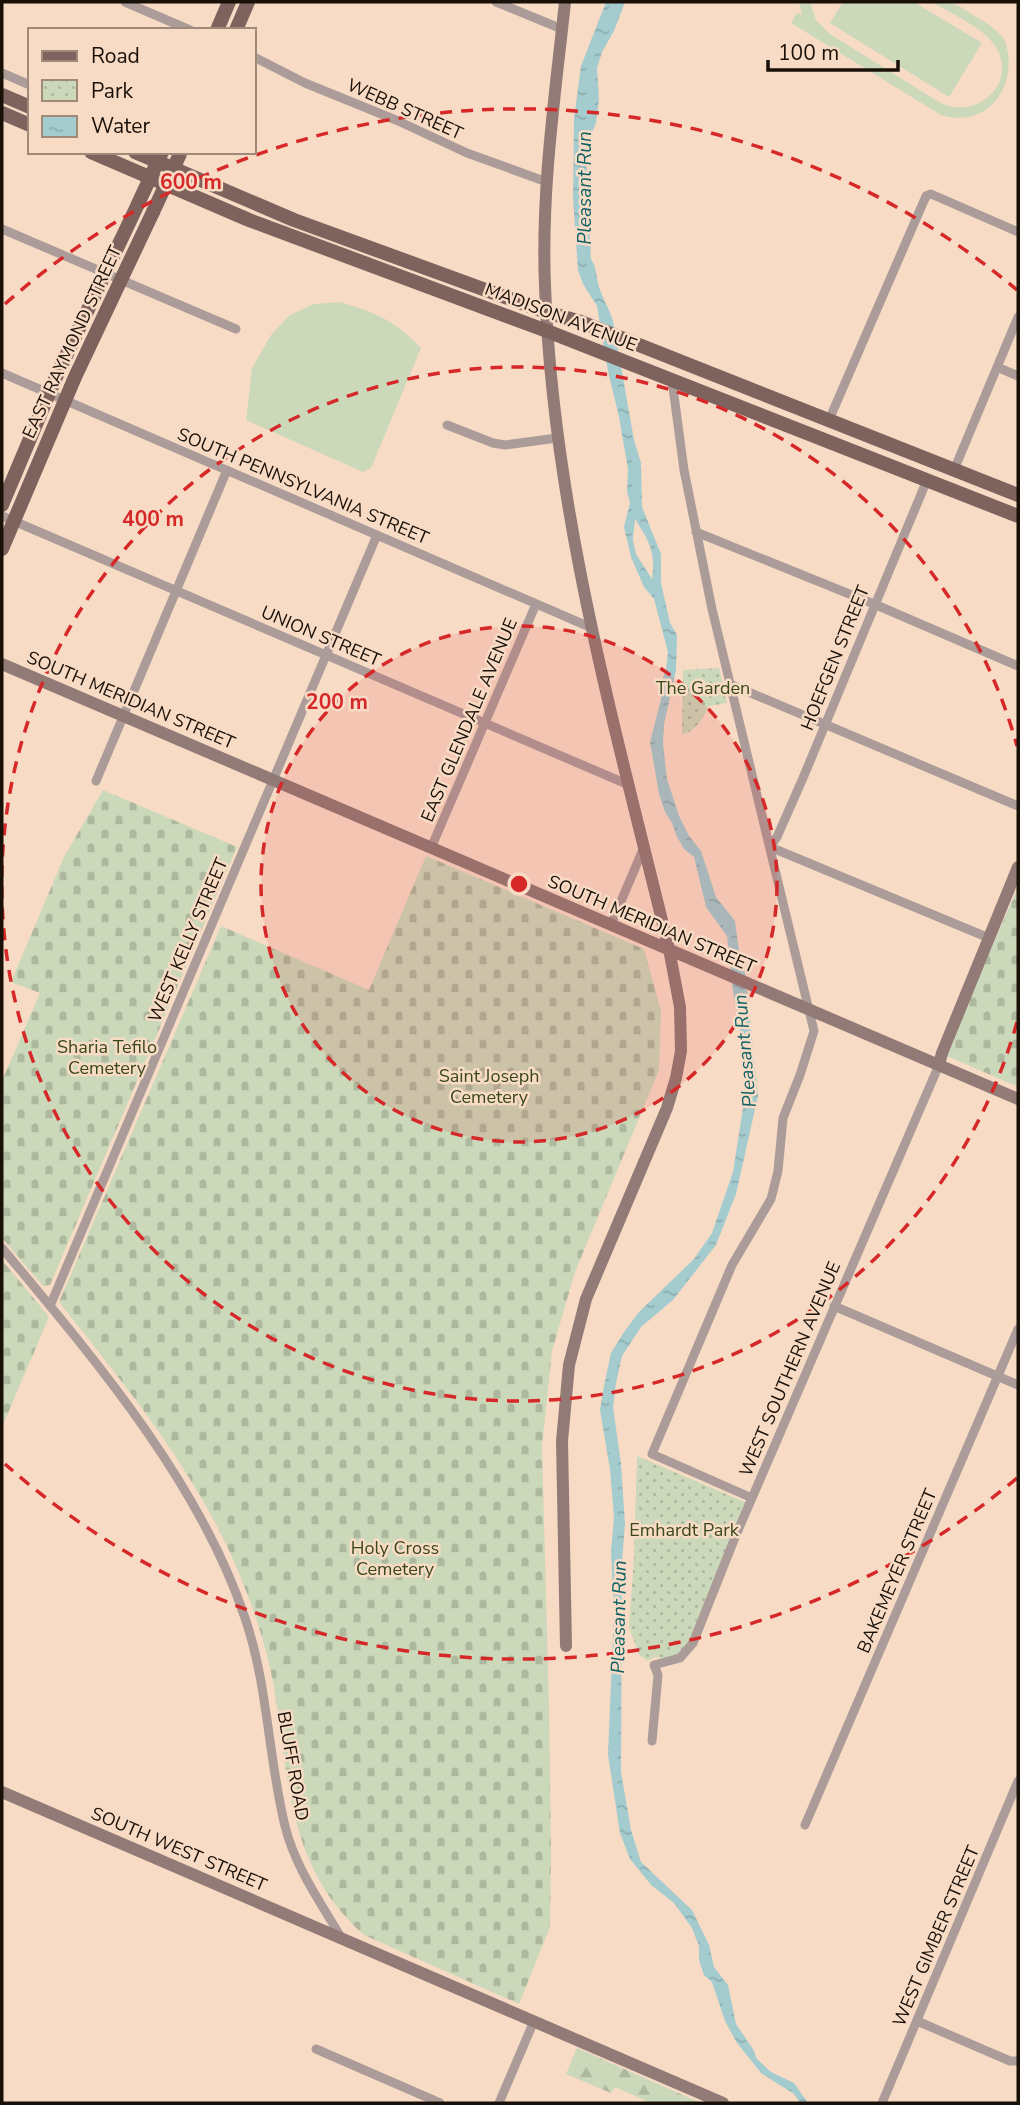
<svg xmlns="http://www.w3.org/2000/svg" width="1020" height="2105" font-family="'Nunito Sans',sans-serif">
  <defs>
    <pattern id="forest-firs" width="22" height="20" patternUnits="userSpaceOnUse" patternTransform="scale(1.75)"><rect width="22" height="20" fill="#cbd8ba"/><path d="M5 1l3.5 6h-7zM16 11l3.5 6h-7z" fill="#aeb89e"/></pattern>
    <pattern id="cemetery-stones" width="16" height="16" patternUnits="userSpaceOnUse" patternTransform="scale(1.75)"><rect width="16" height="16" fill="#cbd8ba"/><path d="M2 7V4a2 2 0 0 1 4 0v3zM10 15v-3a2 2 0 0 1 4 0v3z" fill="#aeb89e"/></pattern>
    <pattern id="park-dots" width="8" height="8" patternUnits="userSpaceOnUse" patternTransform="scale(1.75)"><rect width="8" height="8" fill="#cbd8ba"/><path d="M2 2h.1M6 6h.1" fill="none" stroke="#aeb89e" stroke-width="1.8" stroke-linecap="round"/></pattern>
    <pattern id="water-ripples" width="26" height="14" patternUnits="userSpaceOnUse" patternTransform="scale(1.75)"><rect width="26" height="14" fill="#a4cbce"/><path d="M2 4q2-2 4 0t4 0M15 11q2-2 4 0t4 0" fill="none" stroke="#8dadaf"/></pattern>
  </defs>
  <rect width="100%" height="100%" fill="#f8dbc5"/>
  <path fill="#cbd8ba" d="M799,2H810L816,20L830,34L939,102C977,122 1019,83 995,46C984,28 950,13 932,2C955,2 957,4 976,17C987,23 998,30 1005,41C1020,86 987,130 941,115L791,23L797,13L802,15Z
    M843,2H914L982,43L949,97L830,23Z
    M340,302C377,313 394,320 421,348L371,468L363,472L246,420L252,368L271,335L290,315L314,304Z"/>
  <path fill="url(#forest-firs)" d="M577,2048L701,2103H651L615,2087L611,2093L566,2074Z"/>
  <path fill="url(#cemetery-stones)" d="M103,790L237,847L50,1285L43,1286L2,1238V1081L40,993L11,982L64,857Z
    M426,856L644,949L661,1011L659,1070L575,1272L552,1351L542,1447L549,1705L551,1853L550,1927L519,2004L364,1935C287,1867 290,1782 274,1688C269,1657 259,1625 248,1596C207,1484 132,1394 59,1302L221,926L369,990Z
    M1018,887V1087L945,1055Z
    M2,1260L49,1317L2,1427Z"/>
  <path fill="url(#park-dots)" d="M719,668L727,703L709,706C703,717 695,733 682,734L683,670Z
    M637,1456L747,1503L684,1654L665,1660C658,1656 654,1656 648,1661L639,1655L629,1627L634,1557Z"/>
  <path fill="url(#water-ripples)" fill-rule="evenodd" d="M606,2H625L614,31L602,52L597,68L599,100L596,123L589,139L586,179L591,259C597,268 596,277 599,287C603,299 609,308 613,321L634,440L641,463L642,507L661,554V583L670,623L677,635L676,670L664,724L663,743L667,779L679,816L689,836L701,851L716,897L735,921L739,951L744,963L758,1096L736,1194L716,1245L673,1300L641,1327L622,1356L616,1383L613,1407L621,1464L625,1524L622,1561L621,1772L631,1830L641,1862L692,1910L709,1945L714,1967L728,1985L736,2024L753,2049L757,2059L771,2072L794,2083L808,2103H800L794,2094L761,2073L737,2043L725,2021L712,1982L704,1975L699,1960V1946L692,1928L674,1903L651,1885L630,1859L620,1833L608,1755L614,1610L611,1551L614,1518L610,1469L600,1410L604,1386L611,1353L624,1332L639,1312L694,1259L712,1233L733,1172L745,1095L740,1027L734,999L727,936L706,907L694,857L684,849L677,837L672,823L665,812L659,794L650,742L661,699V684L666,669L668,652L654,599L644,587L631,557L624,527L630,503L627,492L628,469L619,417L608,371L597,306L583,284L578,270L573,198L574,119L581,66ZM635,519C649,541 656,552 652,579L632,548Z"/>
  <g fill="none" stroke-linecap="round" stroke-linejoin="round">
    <path stroke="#a4cbce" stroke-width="2.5" d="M631,537L635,555"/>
    <path stroke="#ac9c99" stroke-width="9" d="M125,2L190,30
      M496,2L562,29
      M254,57L305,83L396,120L467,153L547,182
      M2,73L30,85
      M2,229L236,329
      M997,367L1018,376
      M2,373L592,628
      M672,380L684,470L712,609L814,1031L800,1075L783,1118L778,1171L771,1199L732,1265L652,1454L752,1498
      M829,420L926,196L931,194L1018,232
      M447,425L493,443L505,445L557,438
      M954,470L1018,317
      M927,480L803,778L777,837L770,847L989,938
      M2,516L629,785
      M696,532L874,604L1018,666
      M732,685L1018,806
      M96,781L227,470
      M431,848L536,604
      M611,925L644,847
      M2,1248C92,1356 200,1482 245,1618C268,1685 268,1757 285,1826C295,1867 321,1903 342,1939
      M50,1306L377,535
      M834,1306L1018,1385
      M652,1741L658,1675L654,1665L680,1658L693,1643L736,1535L939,1065
      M805,1825L1018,1329
      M917,2021L1010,2061H1018
      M316,2049L440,2103
      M499,2103L534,2021
      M882,2103L1018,1781"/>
    <path stroke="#927a76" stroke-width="12" d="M565,2C555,96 541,191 545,286C553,512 616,730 669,949L680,1007L681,1051L676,1078L667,1108L586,1299L569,1365L562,1441L566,1646
      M2,664L1018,1099
      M939,1065L942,1053L1018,867
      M2,1792L723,2103"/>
    <path stroke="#7e625d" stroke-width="14" d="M217,30L229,2
      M236,30L248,2
      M2,95L30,107
      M2,113L30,125
      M91,152L249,220L547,331L1018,516
      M135,152L294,220L546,312L581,322L1018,495
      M2,505L56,377L138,204
      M2,549L75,377L153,212"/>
    <path stroke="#7e625d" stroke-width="14" d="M138,204L162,152
      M153,212L180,154"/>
  </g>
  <circle cx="519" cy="884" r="258" fill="#d62828" fill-opacity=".12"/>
  <g fill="none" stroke="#d62828" stroke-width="3.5" stroke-dasharray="12 9">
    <circle cx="519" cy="884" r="258"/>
    <path d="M1017 1022A517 517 0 1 1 1017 746"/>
    <path d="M1017 1478A775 775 0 0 1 5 1464M5 304A775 775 0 0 1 1017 290"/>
  </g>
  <g text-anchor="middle" stroke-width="5" stroke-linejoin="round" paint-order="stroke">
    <g font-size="18" fill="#191008" stroke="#f8dbc5">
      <text transform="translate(405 109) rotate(24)" y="6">WEBB STREET</text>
      <text transform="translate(561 317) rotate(21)" y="6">MADISON AVENUE</text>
      <text transform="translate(72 342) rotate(-65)" y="6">EAST RAYMOND STREET</text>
      <text transform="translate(303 486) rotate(23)" y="6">SOUTH PENNSYLVANIA STREET</text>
      <text transform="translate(321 636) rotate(23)" y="6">UNION STREET</text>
      <text transform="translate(835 658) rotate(-68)" y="6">HOEFGEN STREET</text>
      <text transform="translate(131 700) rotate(23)" y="6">SOUTH MERIDIAN STREET</text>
      <text transform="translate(469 720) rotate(-67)" y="6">EAST GLENDALE AVENUE</text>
      <text transform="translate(652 924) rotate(23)" y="6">SOUTH MERIDIAN STREET</text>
      <text transform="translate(188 940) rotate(-67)" y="6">WEST KELLY STREET</text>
      <text transform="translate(790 1369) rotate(-67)" y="6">WEST SOUTHERN AVENUE</text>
      <text transform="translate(897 1571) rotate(-67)" y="6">BAKEMEYER STREET</text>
      <text transform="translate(293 1766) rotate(80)" y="6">BLUFF ROAD</text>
      <text transform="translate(179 1849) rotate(23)" y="6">SOUTH WEST STREET</text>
      <text transform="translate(936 1936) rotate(-67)" y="6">WEST GIMBER STREET</text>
    </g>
    <g font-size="18" fill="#38481a" stroke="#f8dbc5">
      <text x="703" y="694">The Garden</text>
      <text x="107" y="1053">Sharia Tefilo<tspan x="107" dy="21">Cemetery</tspan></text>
      <text x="489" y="1082">Saint Joseph<tspan x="489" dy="21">Cemetery</tspan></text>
      <text x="684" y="1536">Emhardt Park</text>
      <text x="395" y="1554">Holy Cross<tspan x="395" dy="21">Cemetery</tspan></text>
    </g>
    <g font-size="19" font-style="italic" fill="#0e6166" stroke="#f8dbc5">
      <text transform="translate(584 188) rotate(-90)" y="7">Pleasant Run</text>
      <text transform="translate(744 1051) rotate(-95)" y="7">Pleasant Run</text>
      <text transform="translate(618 1617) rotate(-89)" y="7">Pleasant Run</text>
    </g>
  </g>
  <circle cx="519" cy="884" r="10" fill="#d62828" stroke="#f8dbc5" stroke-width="3.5"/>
  <g font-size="21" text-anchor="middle" font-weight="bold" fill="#d62828" stroke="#f8dbc5" stroke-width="5" stroke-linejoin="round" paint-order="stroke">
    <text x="191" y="189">600 m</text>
    <text x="153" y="526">400 m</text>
    <text x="337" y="709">200 m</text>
  </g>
  <rect width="1020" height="2105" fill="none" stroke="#191008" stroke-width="7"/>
  <rect x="28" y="28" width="228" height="126" fill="#f8dbc5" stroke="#9f8a79" stroke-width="2"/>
  <rect x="42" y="51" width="35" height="10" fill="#7e625d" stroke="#9f8a79" stroke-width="2"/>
  <text x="91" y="63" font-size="21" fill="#191008">Road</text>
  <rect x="42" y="80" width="35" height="21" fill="url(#park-dots)" stroke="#9f8a79" stroke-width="2"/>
  <text x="91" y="98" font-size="21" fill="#191008">Park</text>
  <rect x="42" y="116" width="35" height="21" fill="url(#water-ripples)" stroke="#9f8a79" stroke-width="2"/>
  <text x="91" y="133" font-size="21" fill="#191008">Water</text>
  <path d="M768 60v10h130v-10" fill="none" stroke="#191008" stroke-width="3.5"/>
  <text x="778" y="60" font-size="21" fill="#191008" stroke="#f8dbc5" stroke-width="5" paint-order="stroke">100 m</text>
</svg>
